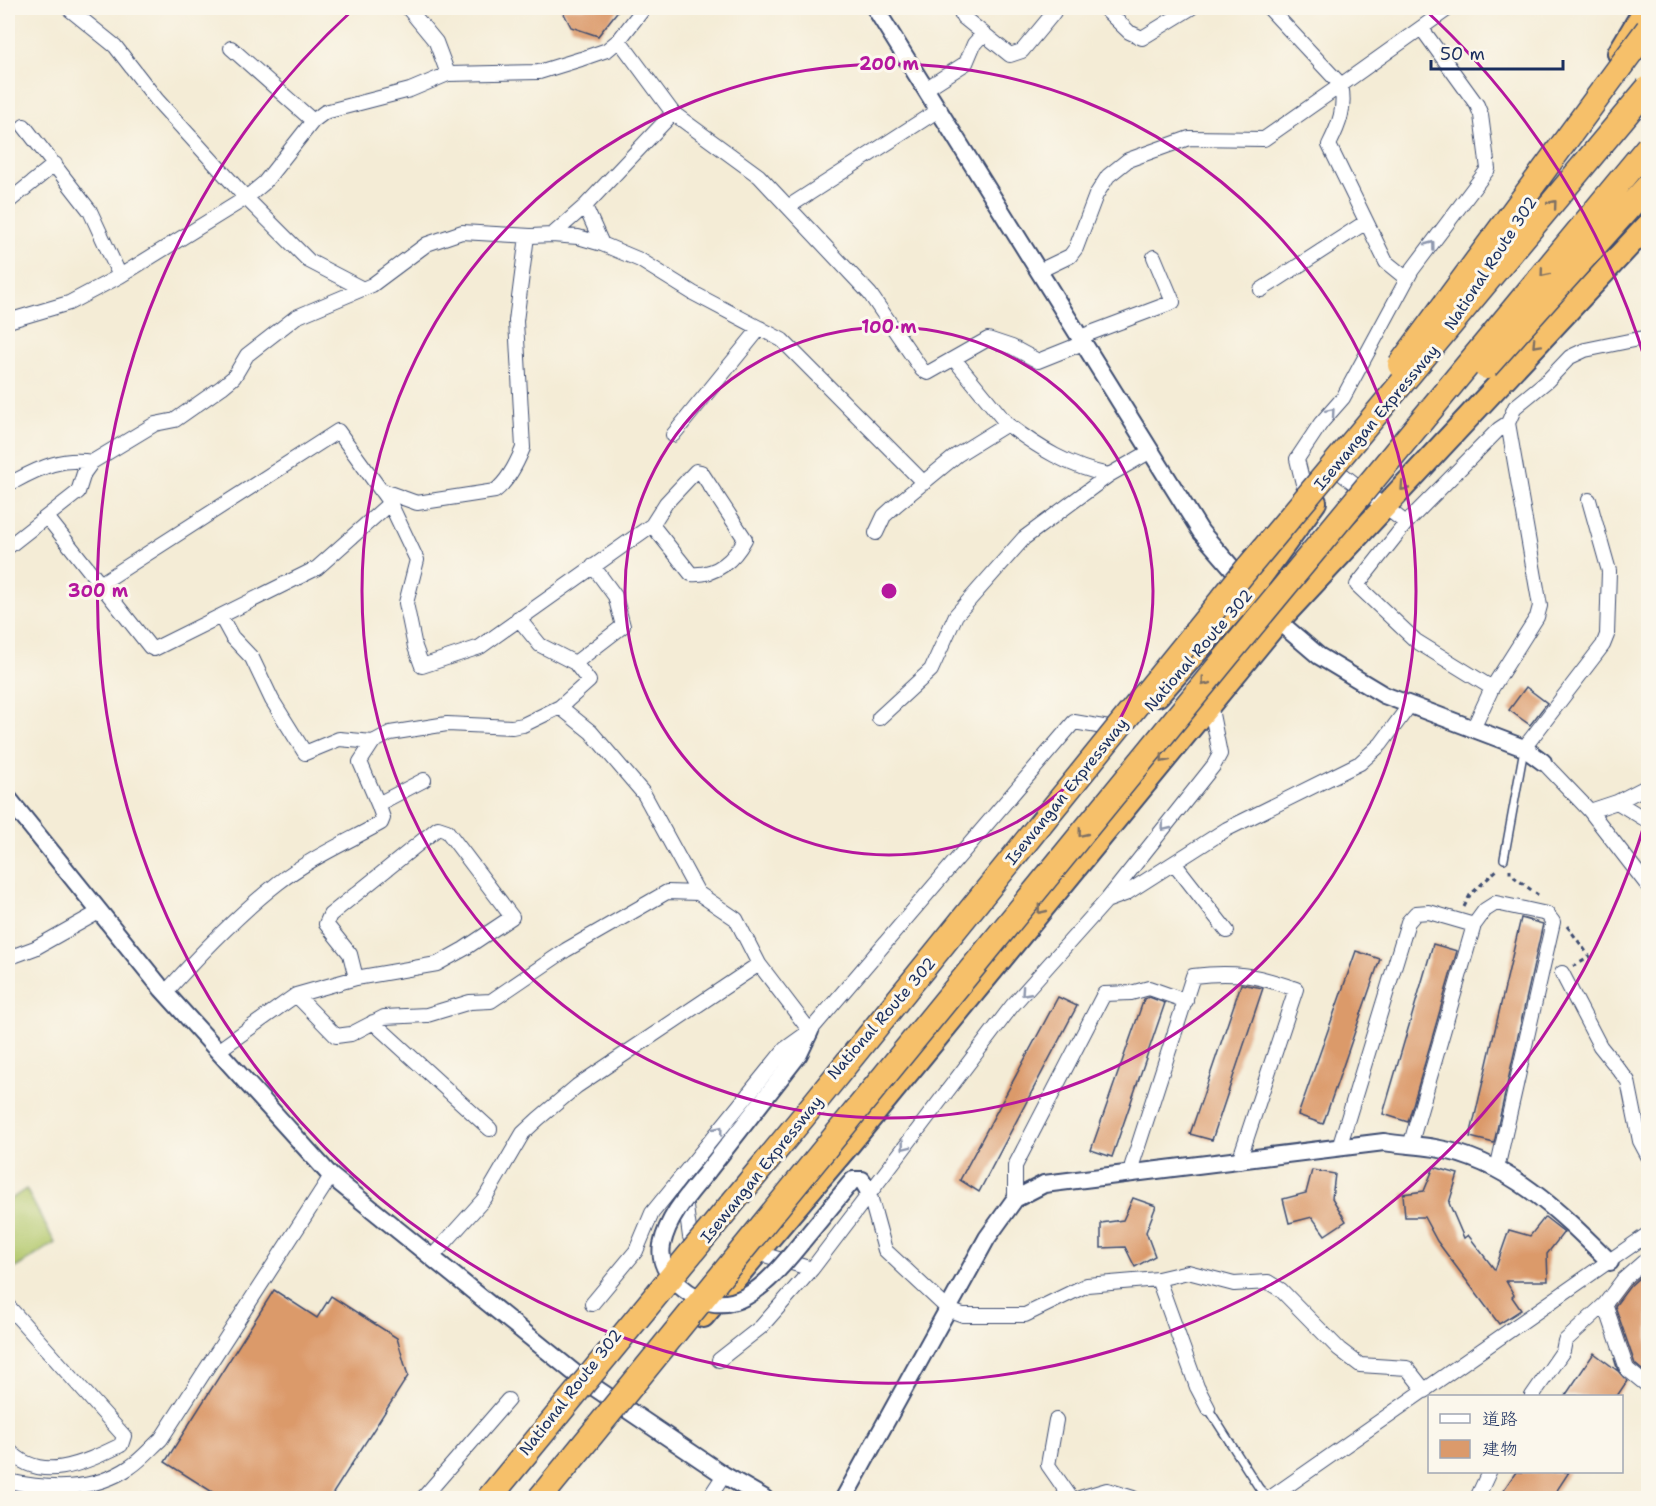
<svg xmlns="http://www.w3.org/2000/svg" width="1656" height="1506" font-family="'Shantell Sans','Klee One',sans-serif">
  <rect width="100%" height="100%" fill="#fbf7ec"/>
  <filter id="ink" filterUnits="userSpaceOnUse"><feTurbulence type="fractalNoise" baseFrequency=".0167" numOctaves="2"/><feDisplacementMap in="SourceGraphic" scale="12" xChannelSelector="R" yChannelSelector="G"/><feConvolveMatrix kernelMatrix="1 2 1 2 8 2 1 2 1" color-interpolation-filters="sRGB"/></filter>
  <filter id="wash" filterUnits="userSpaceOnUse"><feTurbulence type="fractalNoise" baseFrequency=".008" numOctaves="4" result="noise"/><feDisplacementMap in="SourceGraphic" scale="24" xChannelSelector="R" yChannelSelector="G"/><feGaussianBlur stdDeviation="1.35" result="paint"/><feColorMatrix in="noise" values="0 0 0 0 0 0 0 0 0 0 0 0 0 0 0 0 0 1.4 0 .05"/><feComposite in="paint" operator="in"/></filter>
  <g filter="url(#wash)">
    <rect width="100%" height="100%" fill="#f4ecd6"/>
    <path fill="#b2c86c" stroke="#667c65" stroke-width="1.5" d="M26,1189L55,1243L8,1273V1201Z"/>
    <g id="blocks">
      <path fill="#db9a6b" d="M561,8H620L598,36L571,27Z
        M1526,687L1547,703L1530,725L1509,710Z
        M1521,918L1543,924L1494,1143L1470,1137Z
        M1433,944L1457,951L1408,1122L1383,1114Z
        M1356,951L1380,959L1323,1124L1298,1115Z
        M1241,984L1263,988L1212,1140L1190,1134Z
        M1058,997L1077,1006L979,1192L960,1180Z
        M1149,997L1165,1003L1112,1157L1091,1150L1144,999Z
        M1434,1167L1458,1174L1449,1203L1464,1238L1468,1235L1495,1270L1509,1230L1530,1236L1545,1217L1564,1232L1547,1254L1548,1281H1506L1514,1295L1512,1297L1521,1310L1499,1324L1437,1241L1424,1217H1405L1403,1194L1424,1191Z
        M1312,1170L1335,1174L1332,1198L1346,1221L1325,1235L1312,1217L1289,1223L1283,1199L1306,1193Z
        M1133,1198L1156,1206L1146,1232L1155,1256L1135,1267L1125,1247L1101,1248V1223L1123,1220Z
        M1648,1270V1375L1635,1364L1615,1306L1630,1286Z
        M274,1290L317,1318L331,1296L397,1338L408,1376L330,1498H211L214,1493L165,1462Z
        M1594,1353L1618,1371L1614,1358L1619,1372L1627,1381L1617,1396H1565Z
        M1516,1472H1569L1552,1498H1498Z"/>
    </g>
  </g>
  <g filter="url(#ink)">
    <use href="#blocks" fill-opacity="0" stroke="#3c4b70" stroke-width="1.5"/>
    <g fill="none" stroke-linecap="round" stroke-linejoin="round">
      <defs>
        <path id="service" d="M1504,859L1524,749
          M1208,1408L1259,1488L1269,1498"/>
        <path id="minor" d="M68,8L115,46L157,100L246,198L309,261L361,288
          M408,8L436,42L448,74
          M959,8L963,17L1010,55L1022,51L1051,16L1054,12L1049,8
          M1104,8L1129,32L1142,38L1191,8
          M619,40L673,113L759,176L870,294L922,370L928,373L988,339L1012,347L1038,361L1083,343
          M231,48L313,121
          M927,88L966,63L974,44L983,34
          M24,126L90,211L120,276
          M8,202L55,164
          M585,206L602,244L640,260L693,293L782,340L924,483
          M788,207L940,109
          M552,235L578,237L602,244
          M1041,270L1070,256L1076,248L1096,195L1108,176L1128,160L1189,138L1264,139L1341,85L1269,8
          M1407,279L1386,262L1329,145C1339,125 1346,108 1341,85L1449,8
          M1261,290L1366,222
          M8,321L69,303L120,276L246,198L264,183L313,121L325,112L410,90L448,74L539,72L581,59L607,50L619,40L644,8
          M1080,337L1173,302L1154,257
          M1007,424C1039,448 1069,467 1109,475L1151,451
          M673,435L760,328
          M1338,471L1406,523
          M8,479L15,481C41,467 63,457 92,462
          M381,490L417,503L495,491C508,481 517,463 523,448L516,321L527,236
          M1307,500L1297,459L1321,423L1343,398L1412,270L1488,169L1481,115L1477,105L1422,29
          M390,503L417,560L406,603L415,647L422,666L480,647L652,525L666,503L696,471L701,472L745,539C734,560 716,576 691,574L652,525
          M47,517L150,647L154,649L317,568L390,503L338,431L100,584
          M876,533L884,516L896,505L957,455L1007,424L954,359
          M8,547L78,492L84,473L92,462L155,424L175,420L222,387L234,377L247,355L296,317L372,285L427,244L462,232L531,236L552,235L585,206L673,113
          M593,566L615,596L623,626L575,663L589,681L560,707L591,732L644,794L698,893
          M221,617L232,637L252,658L272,700L305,753L339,739L373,742
          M518,618L540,645L575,663
          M1492,688L1416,641L1357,585L1406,523L1499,429L1508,423
          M879,718L931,670L956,615L1024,538L1109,475
          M1473,729L1492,688L1537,617L1540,606L1508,423L1515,407L1548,380L1570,357L1585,350L1648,337
          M1524,748L1603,645L1607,635L1609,571L1589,500
          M1543,762L1590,811L1648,886
          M1617,802L1648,786
          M378,804L360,762L373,742L390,733L447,724L512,727L523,725L560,707
          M1590,811L1617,802L1648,821
          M1174,863L1227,931
          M1106,901L1125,894L1227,829L1360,763L1381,744L1409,706
          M8,958L35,948L99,912
          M1562,973L1600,1046L1628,1081L1640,1141L1648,1156
          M166,992C200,954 237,915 278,883C309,859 347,842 381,823L383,818L378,804L424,780
          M296,995L336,1036L351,1034L384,1017L427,1015L470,1002L491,1001L566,950L667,892L698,893L736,919L759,964L810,1031
          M373,1022L490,1129
          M219,1050L296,995L356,978L437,964L464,949L512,917L447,831L438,828L330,915L326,924L350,954L356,978
          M1410,1146L1474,925L1485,910L1496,903L1547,914L1553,922L1497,1169
          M1339,1148L1408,922L1416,913L1429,912L1474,925
          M1134,1173L1132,1165L1193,976C1235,971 1256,975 1296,989L1239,1161
          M684,1192L690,1237
          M869,1192L885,1250L949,1310L963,1315H1025L1087,1285L1158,1279L1188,1272L1234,1284L1268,1282L1281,1290L1339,1349L1360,1365L1407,1368L1425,1391
          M1015,1199V1166L1104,994L1131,993L1149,988L1186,1001
          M758,1253L812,1269
          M431,1258L485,1198L523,1133L538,1119L577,1086L759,964
          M1158,1279L1197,1387L1208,1408
          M592,1304L636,1251L652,1213L785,1049L810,1031L1074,722L1121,730
          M1605,1304L1627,1369L1648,1386
          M8,1306L124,1436L121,1445C84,1463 40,1485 8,1449
          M719,1360L761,1327L812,1269L1012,1006L1106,901L1214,765L1220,754L1210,704
          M1532,1396L1563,1351L1565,1341L1605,1304L1623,1280L1648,1258
          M1056,1420L1048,1465L1071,1498
          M8,1481C49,1490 93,1492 130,1467C141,1460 151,1448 161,1439L331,1176
          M423,1498L508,1400
          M709,1498L724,1475
          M1080,1498L1107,1490L1133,1498
          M1270,1498L1648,1234
          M1477,1498L1489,1472"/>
        <path id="tertiary" d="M875,8L1201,532L1278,621L1319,656L1384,695L1524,748L1543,762
          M8,798L162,989L331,1176L582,1379L724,1475L764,1498
          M707,1172L799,1054L810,1031
          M801,1243L853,1180H862L869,1192
          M844,1498L987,1238L1015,1199L1044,1184L1384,1142C1401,1145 1418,1145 1435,1148C1509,1161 1559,1211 1610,1262"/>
        <path id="trunk" d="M1619,53L1646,8
          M1158,695L1251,590L1315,502
          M703,1316L849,1144L1278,621L1648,225"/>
      </defs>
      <use href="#service" stroke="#3c4b70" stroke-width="10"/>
      <use href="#minor" stroke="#3c4b70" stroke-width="16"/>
      <use href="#tertiary" stroke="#3c4b70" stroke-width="20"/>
      <use href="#trunk" stroke="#3c4b70" stroke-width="26"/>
      <path stroke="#3c4b70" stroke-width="3" stroke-dasharray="4.5 4.5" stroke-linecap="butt" d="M1510,869V874L1538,895
        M1464,907L1470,895L1499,868
        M1567,926L1590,957L1574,966"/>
      <use href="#service" stroke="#fff" stroke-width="7"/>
      <use href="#minor" stroke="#fff" stroke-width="14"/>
      <use href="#tertiary" stroke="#fff" stroke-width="16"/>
      <use href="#trunk" stroke="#f6c06b" stroke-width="22"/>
      <defs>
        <path id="tertiary-bridge" d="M707,1172C689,1194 668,1216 662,1245C659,1262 667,1274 679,1285C730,1330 768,1283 801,1243"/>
        <path id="motorway-bridge" d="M1400,365L1648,29
          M1486,367L1648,186
          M489,1498L804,1116L1241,576L1648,88
          M540,1498L1227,656L1648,147"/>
      </defs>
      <use href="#tertiary-bridge" stroke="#3c4b70" stroke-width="20" stroke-linecap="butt"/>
      <use href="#motorway-bridge" stroke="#3c4b70" stroke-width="27" stroke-linecap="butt"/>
      <use href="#tertiary-bridge" stroke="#fff" stroke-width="16"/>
      <use href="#motorway-bridge" stroke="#f6c06b" stroke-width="24"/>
    </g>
    <defs><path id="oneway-chevron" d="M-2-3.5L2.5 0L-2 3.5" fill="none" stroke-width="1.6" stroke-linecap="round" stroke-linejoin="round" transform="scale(1.5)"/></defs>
    <g stroke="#7e7064">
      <use href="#oneway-chevron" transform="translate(1553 204) rotate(-50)"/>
      <use href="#oneway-chevron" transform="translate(1544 273) rotate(130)"/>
      <use href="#oneway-chevron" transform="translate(1536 344) rotate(133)"/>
      <use href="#oneway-chevron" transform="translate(1404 487) rotate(132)"/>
      <use href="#oneway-chevron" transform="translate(1205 682) rotate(129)"/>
      <use href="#oneway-chevron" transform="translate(1164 759) rotate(129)"/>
      <use href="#oneway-chevron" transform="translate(1082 833) rotate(129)"/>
      <use href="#oneway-chevron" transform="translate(1041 910) rotate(129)"/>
    </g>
    <g stroke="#8d97ae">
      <use href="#oneway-chevron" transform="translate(1431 245) rotate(-53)"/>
      <use href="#oneway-chevron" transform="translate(1331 412) rotate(-49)"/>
      <use href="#oneway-chevron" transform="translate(1165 827) rotate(129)"/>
      <use href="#oneway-chevron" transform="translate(1025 992) rotate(132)"/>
      <use href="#oneway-chevron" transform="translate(719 1130) rotate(-51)"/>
      <use href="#oneway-chevron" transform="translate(905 1146) rotate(128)"/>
    </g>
  </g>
  <g fill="none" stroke="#b5179e" stroke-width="3">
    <circle cx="889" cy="591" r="264"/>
    <circle cx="889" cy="591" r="527"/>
    <path d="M1647 816A791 791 0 1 1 355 8M1423 8A791 791 0 0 1 1647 366"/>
  </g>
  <g text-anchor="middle" stroke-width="6" stroke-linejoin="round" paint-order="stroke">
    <g font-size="16" fill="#1b2f5e" stroke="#fbf7ec">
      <text transform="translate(1490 263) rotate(-57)" y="6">National Route 302</text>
      <text transform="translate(1376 417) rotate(-50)" y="6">Isewangan Expressway</text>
      <text transform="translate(1198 650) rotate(-49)" y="6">National Route 302</text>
      <text transform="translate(1066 791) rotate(-51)" y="6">Isewangan Expressway</text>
      <text transform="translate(881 1018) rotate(-49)" y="6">National Route 302</text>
      <text transform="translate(761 1169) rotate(-51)" y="6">Isewangan Expressway</text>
      <text transform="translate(570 1392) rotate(-52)" y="6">National Route 302</text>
    </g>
  </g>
  <circle cx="889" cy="591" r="9" fill="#b5179e" stroke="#fbf7ec" stroke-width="3"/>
  <g font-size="18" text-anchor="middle" font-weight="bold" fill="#b5179e" stroke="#fbf7ec" stroke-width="6" stroke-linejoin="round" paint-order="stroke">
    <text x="889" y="70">200 m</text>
    <text x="889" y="333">100 m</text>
    <text x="98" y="597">300 m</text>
  </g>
  <rect width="1656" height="1506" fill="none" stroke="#fbf7ec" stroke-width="30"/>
  <rect x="1428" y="1395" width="195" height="78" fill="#fbf7ec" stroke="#a1a7b3" stroke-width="1.5"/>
  <rect x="1440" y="1414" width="30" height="9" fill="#ffffff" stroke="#a1a7b3" stroke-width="1.5"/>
  <text x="1482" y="1425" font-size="18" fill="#1b2f5e">道路</text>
  <rect x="1440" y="1440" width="30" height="18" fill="#db9a6b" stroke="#a1a7b3" stroke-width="1.5"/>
  <text x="1482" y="1455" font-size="18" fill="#1b2f5e">建物</text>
  <path d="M1431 60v9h132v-9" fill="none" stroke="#1b2f5e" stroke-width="3"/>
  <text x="1440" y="60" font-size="18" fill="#1b2f5e" stroke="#fbf7ec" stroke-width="4.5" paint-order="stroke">50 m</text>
</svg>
